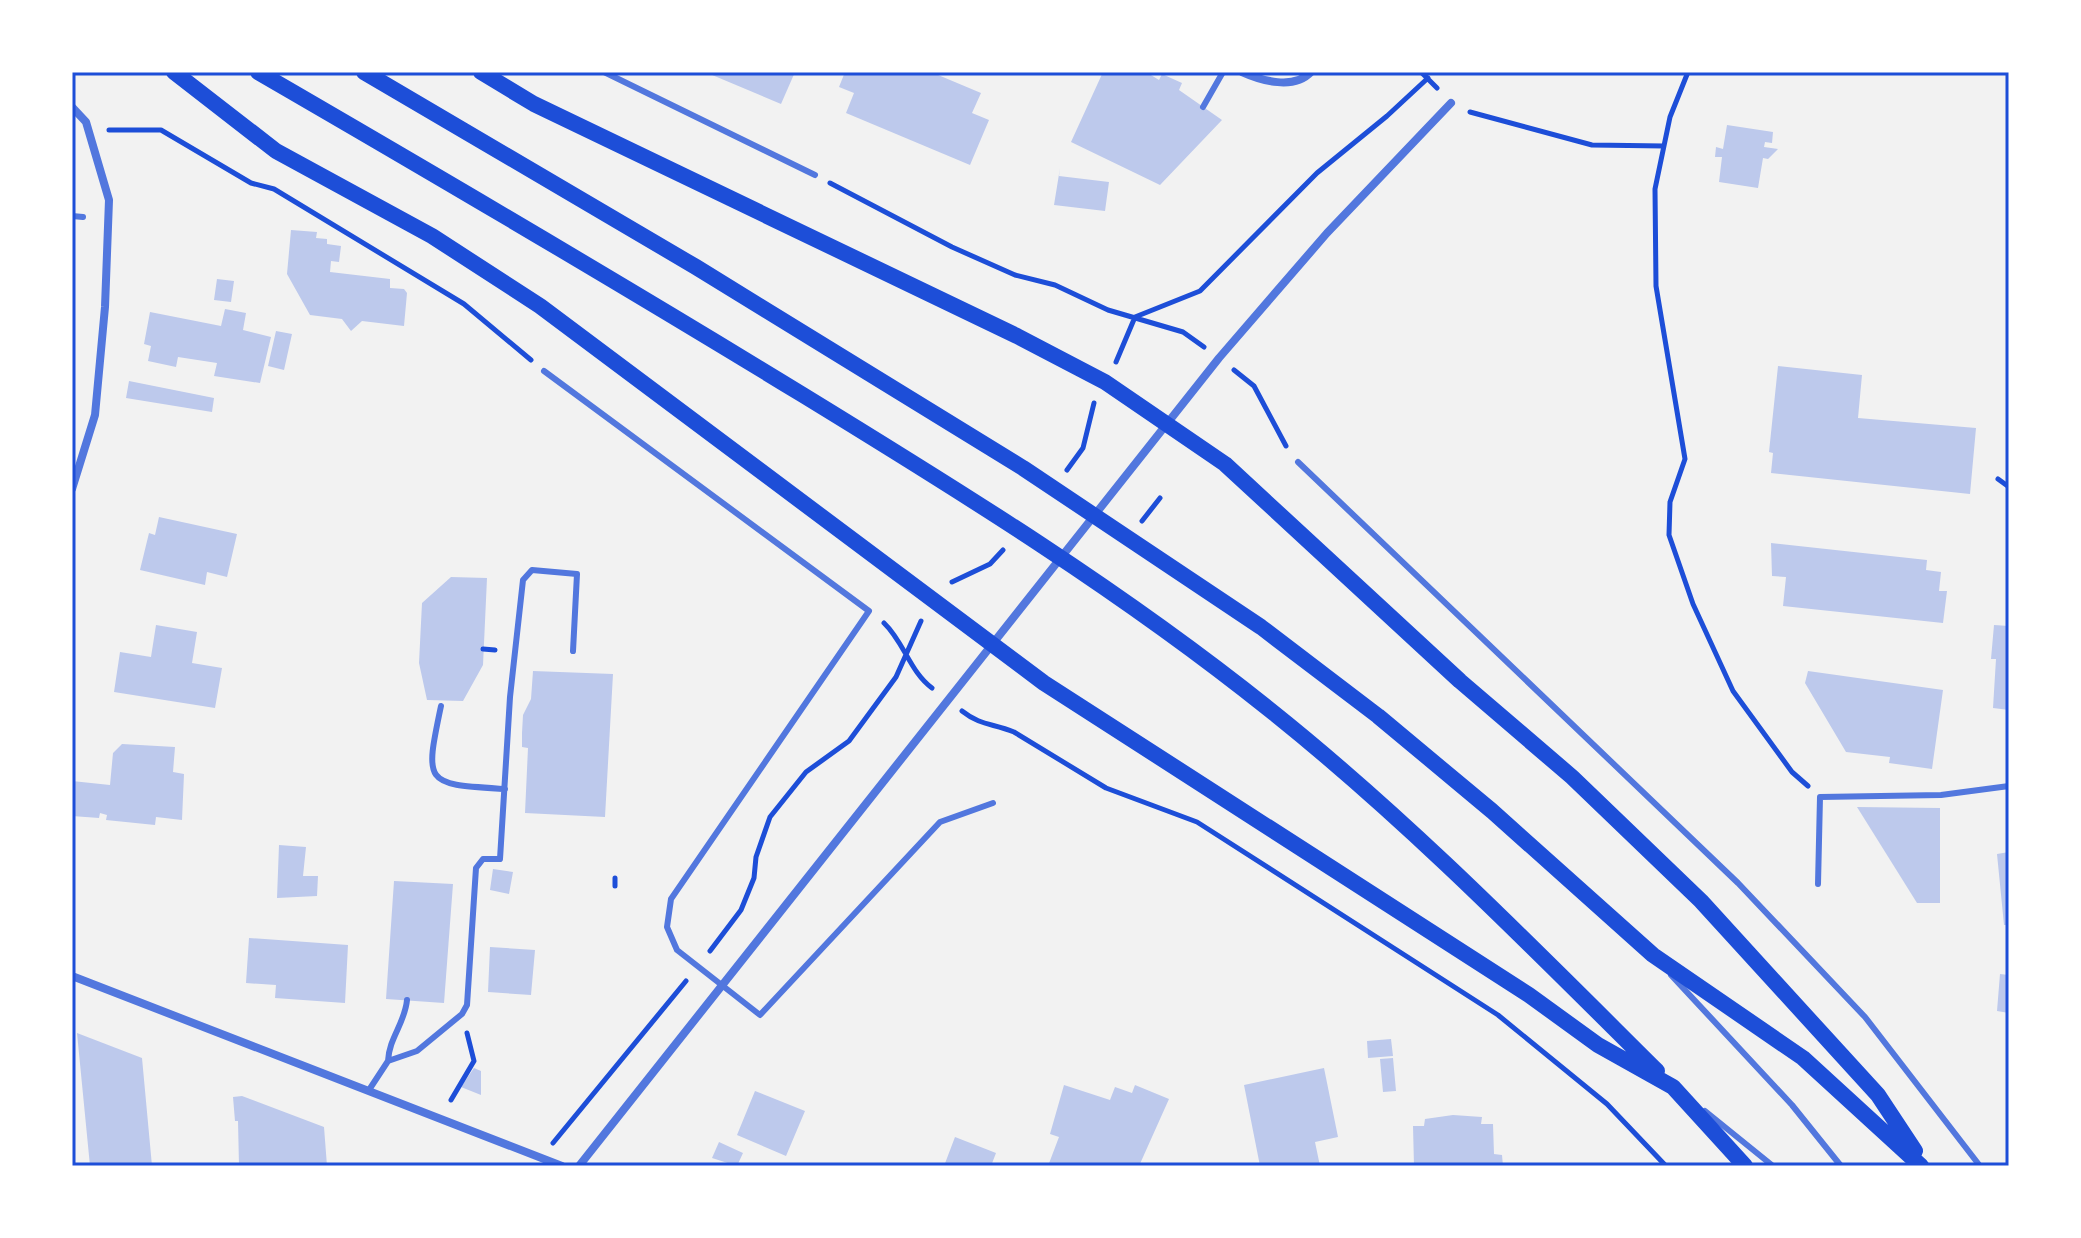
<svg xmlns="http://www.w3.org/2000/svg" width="2081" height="1238" font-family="'Playfair Display',serif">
  <rect width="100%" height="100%" fill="#f2f2f2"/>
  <path fill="#bdc9ec" d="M705,72H795L781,104Z
    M845,72H931L981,93L972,113L989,120L970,165L846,113L854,93L839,87Z
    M1103,72H1146L1159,80L1162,74L1182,83L1179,90L1222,120L1160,185L1071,142Z
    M1727,125L1773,132L1772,143L1765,142L1764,147L1778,149L1768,159L1763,158L1758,188L1719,182L1722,157H1715L1716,147L1723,149Z
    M1060,168L1059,176L1109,182L1105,211L1054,205Z
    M291,230L317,232L316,238L327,239V244L341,246L339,262L331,261L330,272L390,279V288L404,289L407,293L404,326L362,321L351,331L342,319L310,315L287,274Z
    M217,279L234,281L231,302L214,300Z
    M225,309L246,313L243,330L271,337L260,383L214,376L217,363L178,357L176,367L148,361L151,346L144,344L150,312L221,326Z
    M276,331L292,334L284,370L268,366Z
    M1778,366L1862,375L1858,418L1976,428L1970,494L1771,473L1773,453L1769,452Z
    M129,381L214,398L212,412L126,398Z
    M159,517L237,534L227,577L207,572L205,585L140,570L149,533L155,535Z
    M1771,543L1927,560L1926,570L1941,572L1939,591H1947L1943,623L1783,606L1786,577L1772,576Z
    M451,577L487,578L483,665L463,701L427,700L419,663L422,603Z
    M156,625L197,632L192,663L222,668L215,708L114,692L120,652L151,657Z
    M1994,625L2009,626V710L1993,708L1996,659H1991Z
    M533,671L613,674L605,817L525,813L528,748L522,747V733L523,715L531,699Z
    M1808,671L1943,690L1932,769L1889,763L1890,757L1846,752L1805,683Z
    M122,744L175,747L173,772L184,774L182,820L156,817L155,825L106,820L107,815L100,813L99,818L72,816V781L110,785L113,753Z
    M1857,807L1940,808V903H1917Z
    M279,845L306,847L303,876H318L317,896L277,898Z
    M2009,852V925H2004L1997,854Z
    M493,869L513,872L509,894L490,890Z
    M394,881L453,884L444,1003L386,999Z
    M249,938L348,945L345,1003L275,998L276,985L246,983Z
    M490,947L535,950L531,995L488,992Z
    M2000,974L2009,975V1013L1997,1011Z
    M77,1033L142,1058L152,1166H90Z
    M1391,1039L1393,1056L1368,1058L1367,1041Z
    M1393,1058L1396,1091L1383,1092L1380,1059Z
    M474,1068L481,1071V1095L461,1087Z
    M1324,1068L1338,1137L1315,1142L1320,1166H1260L1244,1085Z
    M1064,1085L1110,1100L1115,1087L1132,1093L1135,1085L1169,1099L1139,1166H1048L1059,1137L1050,1134Z
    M755,1091L805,1111L786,1156L737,1135Z
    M242,1096L324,1127L327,1166H239L238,1121H235L233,1097Z
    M1453,1115L1482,1117L1481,1124H1493L1494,1154L1502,1155L1503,1166H1414L1413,1126H1424L1425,1119Z
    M955,1137L996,1153L991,1166H944Z
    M719,1142L743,1153L737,1166L712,1158Z"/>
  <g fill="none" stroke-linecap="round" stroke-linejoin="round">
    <path stroke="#1d4ed8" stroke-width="5" d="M1421,72L1437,88
      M1688,72L1670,117L1655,189L1656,286L1685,459L1670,502L1669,535L1693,604L1733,691L1792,772L1808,786
      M1470,112L1592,145L1664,146
      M109,130H161L251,183L274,189L464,304L531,360
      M830,183L952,247L1015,275L1055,285L1108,310L1183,332L1204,347
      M1116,362L1135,317L1200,291L1317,173L1387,116L1428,78
      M1234,370L1254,386L1286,446
      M1067,470L1083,448L1094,403
      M1998,479L2009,487
      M1142,521L1160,498
      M952,582L990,564L1003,550
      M884,623C904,642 910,672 932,688
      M483,649L495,650
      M962,711C981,726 992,723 1014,732L1106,788L1197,822L1498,1015L1607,1104L1666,1166
      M615,886V878
      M710,951L741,910L754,878L756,857L770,817L806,772L849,741L896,677L921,621
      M451,1100L474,1061L467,1033
      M553,1143L686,981"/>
    <path stroke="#5277de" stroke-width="6" d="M604,72L815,175
      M1203,107L1223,72
      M72,216L83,217
      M544,371L869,611L671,899L667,927L677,950L760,1015L940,822L993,803
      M1298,462L1738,883L1865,1017L1980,1166
      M441,706C424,786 425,784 505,789
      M1818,884L1820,797L1941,795L2009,786
      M1671,975L1792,1105L1841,1166
      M388,1061C389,1038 405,1023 407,1000
      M369,1090L388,1061L417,1051L462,1014L467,1005L476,868L483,859H500L510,697L523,580L532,570L577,574L573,651
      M1705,1111L1773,1166"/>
    <path stroke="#5277de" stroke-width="8" d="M1242,72C1262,81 1294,90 1311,72
      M72,107L86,122L109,200L105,307L95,415L72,489
      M72,976L562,1166
      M579,1166L1219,358L1327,233L1451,103"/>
    <path stroke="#1d4ed8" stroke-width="16" d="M174,72L276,151L432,236L540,306L1044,683L1529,995L1598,1045L1673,1087L1745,1166
      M258,72C441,178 623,285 803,395C963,493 1123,592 1270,710C1408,820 1532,947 1657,1071
      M364,72L696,267L1023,468L1261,627L1378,716L1492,811L1653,955L1803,1058L1921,1166
      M481,72L534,104L1017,336L1105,382L1225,464L1460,681L1572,777L1701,901L1878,1095L1915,1151"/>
  </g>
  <rect width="2081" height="1238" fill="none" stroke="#ffffff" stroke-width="148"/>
  <rect x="74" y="74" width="1933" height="1090" fill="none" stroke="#1d4ed8" stroke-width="3"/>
</svg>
